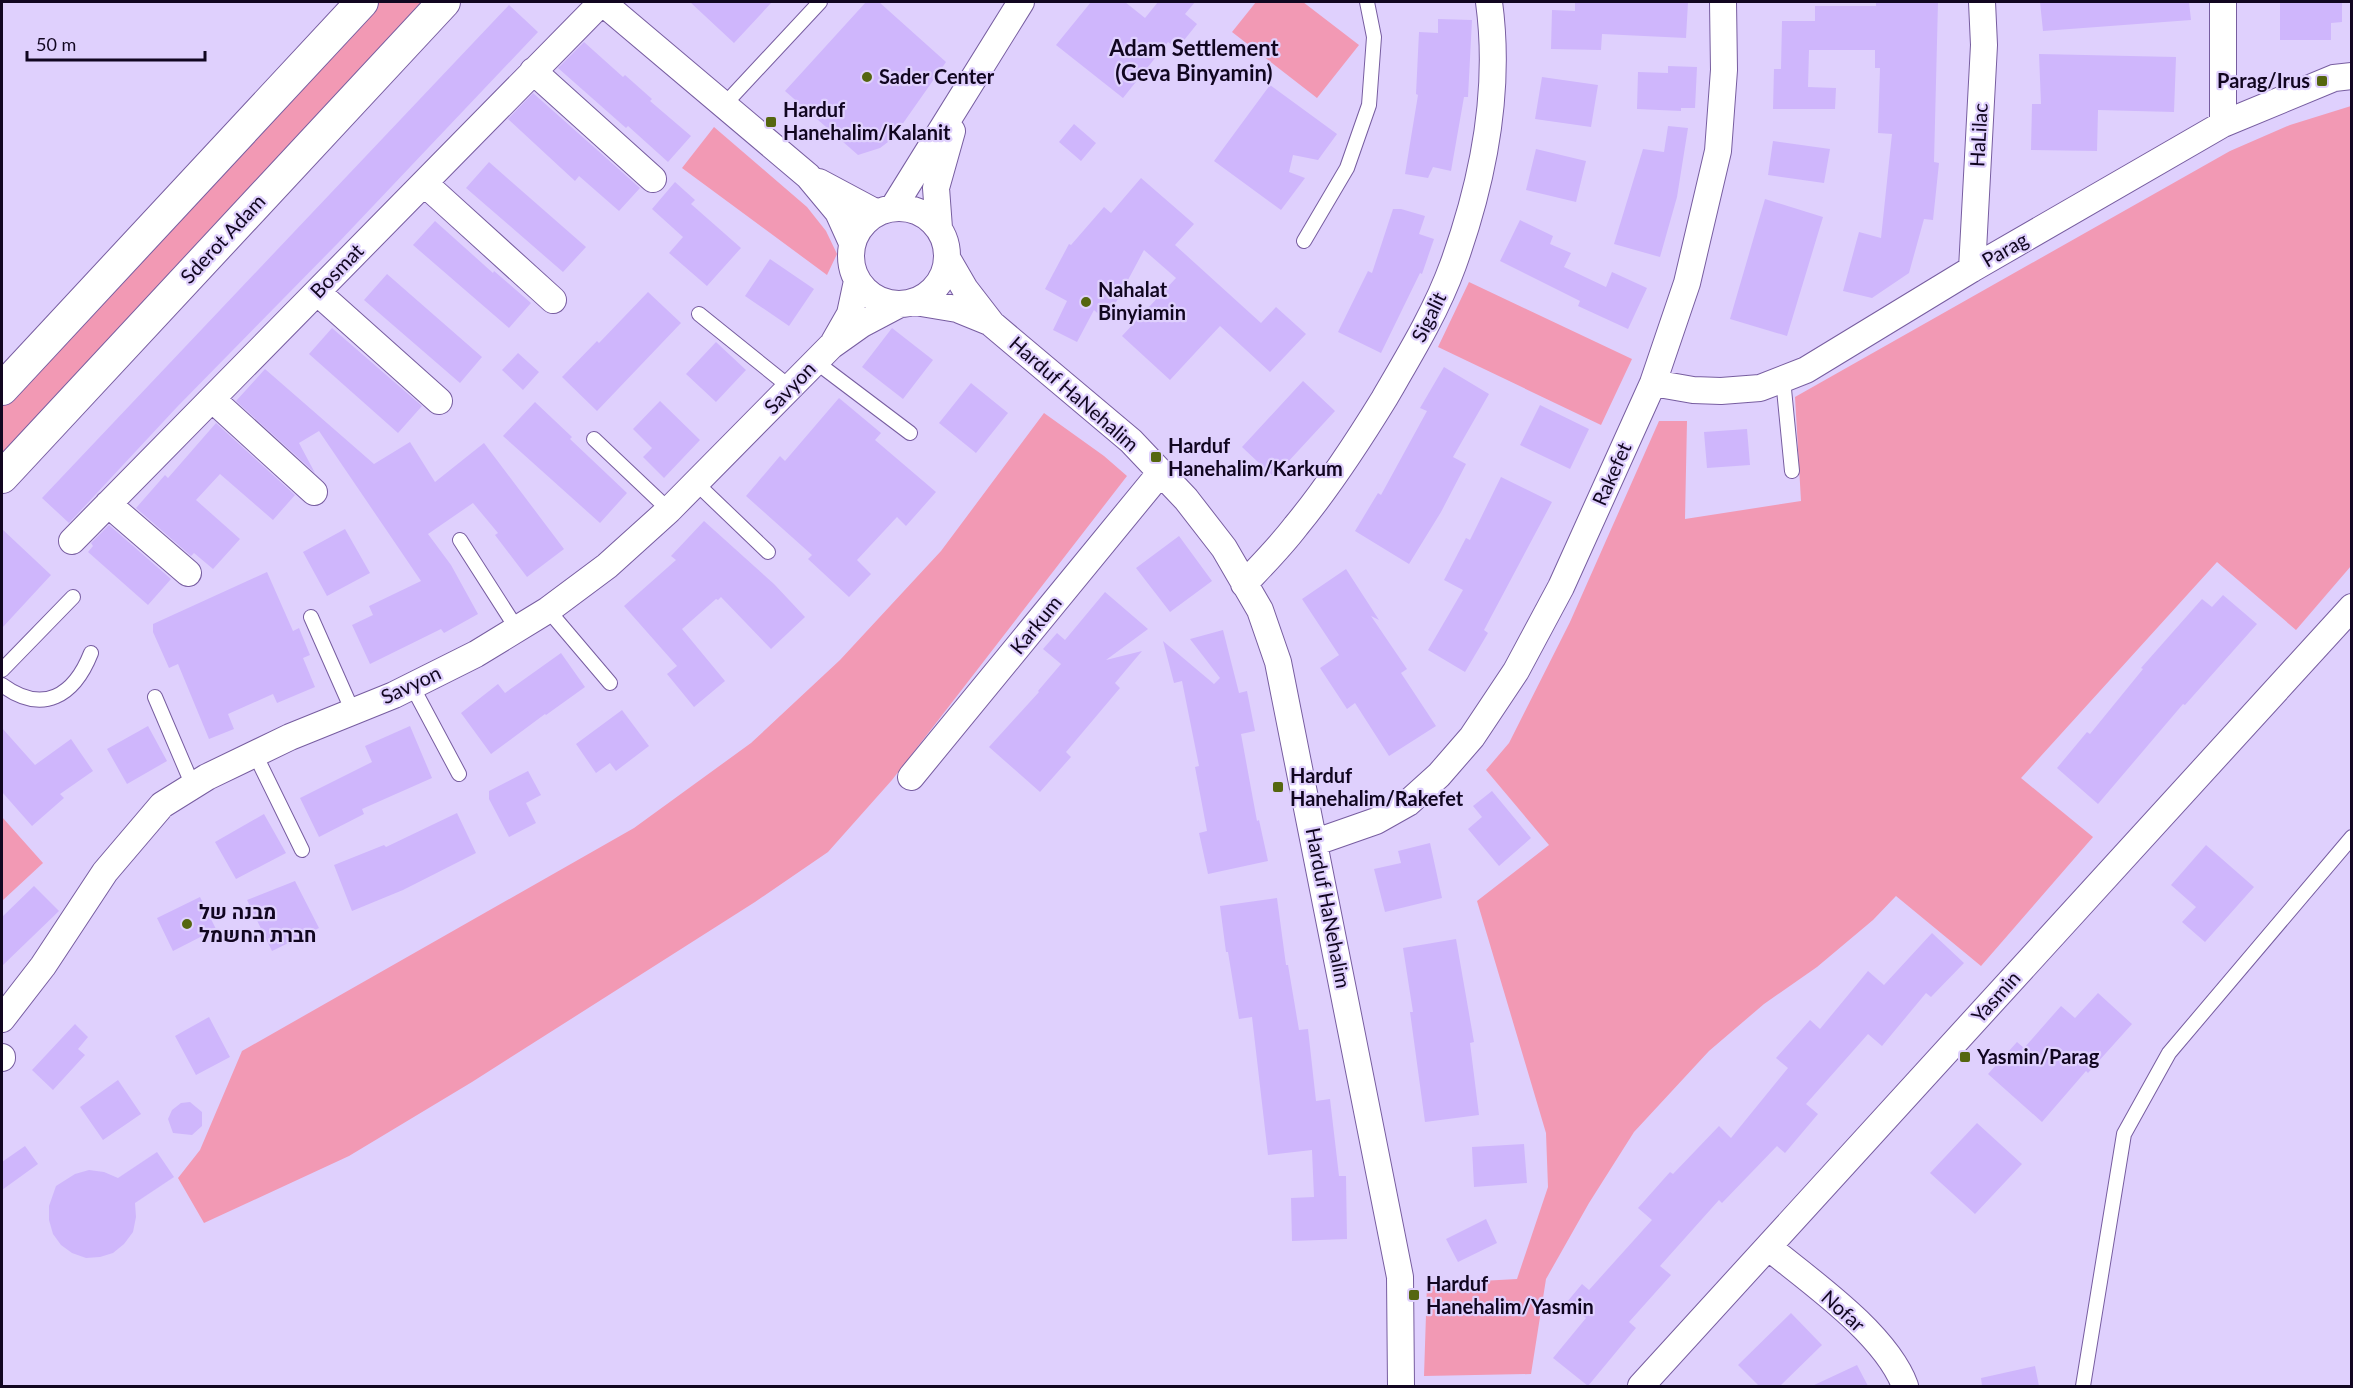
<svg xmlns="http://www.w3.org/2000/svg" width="2353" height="1388" font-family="Lato,Heebo,sans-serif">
  <rect width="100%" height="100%" fill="#dfd0fd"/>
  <path fill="#f299b4" d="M375,2H426L2,458V403Z
    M1256,2H1303L1359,45L1317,98L1232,32Z
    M2351,106V566L2296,630L2217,562L2021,778L2093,837L1981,966L1896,896L1873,920L1817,967L1764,1004L1709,1051L1634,1132L1589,1203L1546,1279L1531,1374L1424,1376L1427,1284L1517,1279L1548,1187L1546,1133L1477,901L1549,845L1486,770L1509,743L1570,622L1659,421H1687L1685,519L1801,501L1795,397L2230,151L2290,125Z
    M714,127L807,207L826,231L837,254L827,275L682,168Z
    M1469,282L1632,359L1601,425L1438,347Z
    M1044,413L1104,456L1127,476L892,780L828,852L755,902L472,1082L349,1156L204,1223L178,1178L200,1150L242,1051L634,828L751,743L840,660L941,551Z
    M2,817L43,863L2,901Z"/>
  <path fill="#cfb6fc" d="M690,2H772L734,43Z
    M866,2H879L946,62L892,139L880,148L858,155L785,91Z
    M1091,2H1125L1145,18L1158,2H1195L1185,14L1197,24L1177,49L1168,42L1123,98L1056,45Z
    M1575,2H1688L1686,38L1602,34L1601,50L1551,49L1552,10L1575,11Z
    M1876,2H1938L1934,162L1939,163L1933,220L1924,219L1909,273L1872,298L1843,291L1859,232L1881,238L1892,134L1878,133L1880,68H1875V50H1809L1808,87L1836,88L1835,109H1773L1774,69H1781L1782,21H1815V6H1876Z
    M2040,2H2189L2191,20L2043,31Z
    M2280,2H2342V22L2331,23V40H2280Z
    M509,5L538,32L338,243L177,407L69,523L42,498Z
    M1438,19L1472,20L1468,97H1464L1451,171L1433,167L1428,178L1405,174L1418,95L1416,94L1419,32L1438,33Z
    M584,42L623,77L625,75L652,99L650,101L691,136L668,162L628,126L626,128L558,68Z
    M2039,54L2176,57L2174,112L2098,110L2097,151L2031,150L2032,104H2041Z
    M1668,66L1697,67L1695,108H1681V111L1637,109L1638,72L1668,73Z
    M1542,77L1598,85L1591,127L1535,119Z
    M1270,85L1337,134L1318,160L1293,155L1289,172L1305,178L1281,210L1214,161Z
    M533,93L640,188L619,211L579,176L575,181L508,119Z
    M1074,124L1096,143L1081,161L1059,142Z
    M1668,126L1688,128L1677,197L1660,257L1614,244L1643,149L1664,152Z
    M1773,141L1830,149L1824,183L1768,175Z
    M1536,149L1586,161L1576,202L1526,190Z
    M489,162L586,247L563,272L466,188Z
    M1141,178L1194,224L1175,245L1261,323L1276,307L1306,334L1270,372L1220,326L1170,380L1122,336L1176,278L1144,250L1106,321L1094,310L1077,342L1053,330L1067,301L1045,289L1069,244L1071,245L1104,207L1111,213Z
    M675,182L695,200L691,204L741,248L707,286L669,253L683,237L652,209Z
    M1765,199L1823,217L1787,336L1730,319Z
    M1393,209H1401L1425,216L1419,234L1434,239L1422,274L1420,273L1381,353L1338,332L1368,271L1372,273Z
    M1520,220L1553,236L1550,244L1571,253L1564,267L1606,287L1612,272L1647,288L1628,329L1578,306L1580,301L1500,261Z
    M435,221L493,273L494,271L531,303L509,328L413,245Z
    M770,259L814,289L789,326L745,296Z
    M387,274L482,357L460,383L364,300Z
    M648,292L681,323L597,411L562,377L597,341L599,343Z
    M332,328L422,406L398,433L309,354Z
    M892,328L933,360L903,399L862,367Z
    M716,342L746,370L716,402L686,374Z
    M518,353L539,372L523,390L502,370Z
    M1444,367L1489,394L1453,457L1466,464L1441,512L1409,564L1355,531L1378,493L1381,495L1427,411L1420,408Z
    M265,369L374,464L410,442L435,482L484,443L564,549L527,577L495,535L498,533L473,503L428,534L451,565L478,614L444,633L441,629L370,664L352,625L373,615L369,606L421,581L319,431L299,443L315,473L236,401Z
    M1303,381L1335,411L1274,477L1242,447Z
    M971,383L1008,413L976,453L939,423Z
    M839,398L881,433L875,440L936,492L906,526L897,517L857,560L871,574L849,597L808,559L812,555L746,496L780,456L785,461Z
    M660,401L700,440L664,478L643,457L652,448L633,429Z
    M535,402L572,437L570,439L627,493L600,523L503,436Z
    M1540,405L1589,429L1570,469L1520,445Z
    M216,423L295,495L273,520L220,474L196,500L240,539L213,569L194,553L191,556L136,508L165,475L168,478Z
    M1747,429L1750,465L1707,468L1704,432Z
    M1501,477L1552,502L1484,630L1488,633L1465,672L1428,650L1463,590L1444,580L1466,538L1470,540Z
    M704,521L774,584L805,617L771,649L721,597L718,600L716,599L682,629L725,681L694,707L667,674L677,666L624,606L676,560L671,556Z
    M109,525L171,579L148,605L88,552L93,546L91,543Z
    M2,529L51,575L2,628Z
    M345,529L370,573L327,596L303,552Z
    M1179,536L1212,581L1170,612L1136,568Z
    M1346,569L1379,620L1371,616L1407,669L1401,673L1436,726L1389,756L1355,703L1347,709L1320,668L1339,655L1302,599Z
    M267,572L293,631L299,628L310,655L303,658L315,687L277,703L273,694L228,714L234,729L209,739L178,664L169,668L153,632V624Z
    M1105,592L1148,629L1106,660L1142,651L1115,683L1120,688L1066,752L1071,757L1040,792L989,747L1039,692L1038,691L1061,664L1043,649L1057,633L1065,640Z
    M2223,595L2257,624L2185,705L2183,704L2098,804L2057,768L2087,732L2090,734L2143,669L2141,668L2202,599L2212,607Z
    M1223,630L1239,693L1247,691L1255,731L1241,734L1257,821L1259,820L1268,861L1208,874L1199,833L1207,831L1195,767L1199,766L1182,681L1174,683L1163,641L1214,684L1220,678L1190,639Z
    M561,653L585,687L546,715L545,714L491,754L461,713L498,684L505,693Z
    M622,710L649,746L616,771L610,763L596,773L576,744Z
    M148,726L167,761L127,784L107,749Z
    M410,726L432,778L362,809L364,814L319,837L300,798L372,762L365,746Z
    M2,728L35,765L71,739L93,771L60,794L64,798L32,826L2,792Z
    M528,771L541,795L526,803L536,823L509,837L489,799V791Z
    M1492,791L1531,838L1499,866L1468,829L1482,817L1473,806Z
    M457,813L476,853L403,890L352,911L334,865L384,845L386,847Z
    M264,814L286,853L236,879L215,842Z
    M1430,843L1442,898L1385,912L1374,869L1401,863L1398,851Z
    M2206,845L2254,887L2205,942L2182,922L2196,907L2171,885Z
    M295,881L319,928L272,951L247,900Z
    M34,886L59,911L2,966V917Z
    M200,897L216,929L173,951L157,918Z
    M1277,898L1286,965H1288L1299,1030L1308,1029L1316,1101L1330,1099L1339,1176H1346L1347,1239L1292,1241L1291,1198L1314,1197L1312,1150L1268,1155L1252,1017L1239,1019L1228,952H1226L1220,906Z
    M1932,933L1964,963L1931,997L1926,993L1882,1046L1868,1034L1806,1104L1818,1114L1785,1153L1777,1146L1722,1203L1719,1200L1660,1266L1671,1275L1629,1322L1636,1328L1588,1386L1553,1358L1586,1318L1567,1302L1582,1284L1589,1290L1652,1220L1638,1208L1670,1172L1673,1174L1719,1126L1731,1138L1788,1068L1776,1058L1810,1020L1820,1029L1868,971L1884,985Z
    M1456,939L1474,1042L1470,1043L1479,1115L1425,1122L1410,1012H1413L1403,948Z
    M2098,993L2132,1024L2088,1073L2086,1071L2042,1122L1988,1074L2017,1042L2024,1048L2061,1006L2075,1018Z
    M209,1017L230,1057L196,1075L175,1036Z
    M75,1024L88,1037L78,1049L85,1055L53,1090L32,1070Z
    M118,1080L141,1114L103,1140L80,1107Z
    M190,1102L202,1112V1126L192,1135L173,1133L168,1119L172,1110L181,1103Z
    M1977,1123L2022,1164L1975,1214L1930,1173Z
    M1524,1144L1527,1183L1474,1187L1472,1147Z
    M25,1146L38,1164L2,1190V1162Z
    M157,1152L174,1177L135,1203L136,1217L133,1232L124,1244L113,1253L100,1257L86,1258L72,1253L61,1245L53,1234L49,1220V1206L56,1186L75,1174L89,1170L104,1172L118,1178Z
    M1486,1219L1497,1243L1458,1262L1446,1239Z
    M1791,1313L1822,1345L1780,1386H1759L1738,1365Z
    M1857,1365L1868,1386H1812Z
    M2035,1366L2039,1386H1982L1981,1378Z"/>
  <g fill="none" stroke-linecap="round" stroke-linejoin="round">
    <defs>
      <path id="service" d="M724,105L820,2
        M1304,241L1347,168L1369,105L1374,37L1367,2
        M699,314L791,388
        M816,362L910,433
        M1783,379L1792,471
        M594,439L669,510
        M696,483L768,552
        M460,540L517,629
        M548,610L610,683
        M311,617L353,712
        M2,670L73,597
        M2,685C43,715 74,696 91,653
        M412,686L459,774
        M155,697L193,786
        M255,754L302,850
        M2083,1386L2124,1134L2169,1053L2352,837"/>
      <path id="minor" d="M602,2L808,176L838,212L852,243
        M533,71L653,179
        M2223,124V2
        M819,182L877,213
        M424,183L553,300
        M851 256a48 48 0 1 1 96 0a48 48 0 1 1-96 0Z
        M893,208L1021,2
        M939,228L936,188L952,131
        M947,258L965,289L992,324L1131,441L1186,499L1224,548L1260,610L1278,662L1400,1277L1401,1386
        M1972,269L1984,45L1982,2
        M317,292L439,401
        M915,302L957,309L989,322
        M834,342L850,314L857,281
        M1653,383L1693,390L1721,391L1760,388L1806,370L1972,269L2223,124L2334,78L2352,76
        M212,399L314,492
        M108,504L188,573
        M72,541L602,2
        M1244,584C1262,565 1280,547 1296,526C1329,486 1357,443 1384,399C1409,356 1436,312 1453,265C1483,182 1501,90 1489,2
        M911,777L1161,472
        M1316,842L1376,821L1408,803L1439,775L1472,737L1516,671L1561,587L1653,383L1687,283L1718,151L1724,70L1723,2
        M2,1019L43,966L105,872L162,805L207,777L290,737L394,695L476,654L548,610L607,566L669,510L831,346L862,324L898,305
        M2,1057V1058
        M1768,1247C1811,1282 1886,1334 1905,1386
        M1641,1386L2352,607"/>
      <path id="tertiary" d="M2,389L362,2
        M2,477L444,2"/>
    </defs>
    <use href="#service" stroke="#775da0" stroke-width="16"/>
    <use href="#minor" stroke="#775da0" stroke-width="28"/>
    <use href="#tertiary" stroke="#775da0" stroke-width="34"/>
    <use href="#service" stroke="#fff" stroke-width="14"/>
    <use href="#minor" stroke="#fff" stroke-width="26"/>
    <use href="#tertiary" stroke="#fff" stroke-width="32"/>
  </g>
  <g fill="#55660f" stroke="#dfd0fd" stroke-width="2">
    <circle cx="867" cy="77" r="6"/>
    <rect x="2316" y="75" width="12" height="12" rx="3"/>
    <rect x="765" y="116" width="12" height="12" rx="3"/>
    <circle cx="1086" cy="302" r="6"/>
    <rect x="1150" y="451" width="12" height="12" rx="3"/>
    <rect x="1272" y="781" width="12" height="12" rx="3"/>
    <circle cx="187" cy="924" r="6"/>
    <rect x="1959" y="1051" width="12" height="12" rx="3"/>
    <rect x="1408" y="1289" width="12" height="12" rx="3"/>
  </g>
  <g text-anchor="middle" stroke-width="4.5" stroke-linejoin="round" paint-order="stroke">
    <g font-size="20" font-weight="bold" fill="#110620" stroke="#dfd0fd" text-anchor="start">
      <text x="879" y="84">Sader Center</text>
      <text x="2310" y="88" text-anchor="end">Parag/Irus</text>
      <text x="783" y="117">Harduf<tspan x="783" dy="23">Hanehalim/Kalanit</tspan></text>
      <text x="1098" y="297">Nahalat<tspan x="1098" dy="23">Binyiamin</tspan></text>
      <text x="1168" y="453">Harduf<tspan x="1168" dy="23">Hanehalim/Karkum</tspan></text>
      <text x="1290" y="783">Harduf<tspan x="1290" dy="23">Hanehalim/Rakefet</tspan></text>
      <text x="199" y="919">מבנה של<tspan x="199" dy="23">חברת החשמל</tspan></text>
      <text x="1977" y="1064">Yasmin/Parag</text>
      <text x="1426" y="1291">Harduf<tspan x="1426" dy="23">Hanehalim/Yasmin</tspan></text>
    </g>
    <g font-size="20" fill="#110620" stroke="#dfd0fd">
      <text transform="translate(1979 135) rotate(-87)" y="7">HaLilac</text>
      <text transform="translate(223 239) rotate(-47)" y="7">Sderot Adam</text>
      <text transform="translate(2005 250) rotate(-30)" y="7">Parag</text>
      <text transform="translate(337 271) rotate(-46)" y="7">Bosmat</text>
      <text transform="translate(1429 317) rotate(-64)" y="7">Sigalit</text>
      <text transform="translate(790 388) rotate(-46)" y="7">Savyon</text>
      <text transform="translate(1074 394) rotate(41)" y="7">Harduf HaNehalim</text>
      <text transform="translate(1612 474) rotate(-66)" y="7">Rakefet</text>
      <text transform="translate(1036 625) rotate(-51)" y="7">Karkum</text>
      <text transform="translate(411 685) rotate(-25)" y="7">Savyon</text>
      <text transform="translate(1328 908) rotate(79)" y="7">Harduf HaNehalim</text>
      <text transform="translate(1996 997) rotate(-48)" y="7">Yasmin</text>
      <text transform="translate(1843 1311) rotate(42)" y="7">Nofar</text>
    </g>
    <g font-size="22" font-weight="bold" fill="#110620" stroke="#dfd0fd">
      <text x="1194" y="56">Adam Settlement<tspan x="1194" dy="25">(Geva Binyamin)</tspan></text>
    </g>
  </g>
  <rect width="2353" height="1388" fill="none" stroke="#110620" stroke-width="6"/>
  <path d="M27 51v9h178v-9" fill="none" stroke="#110620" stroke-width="3"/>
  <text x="36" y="51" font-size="18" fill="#110620" stroke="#dfd0fd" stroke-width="4.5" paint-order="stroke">50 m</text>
</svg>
